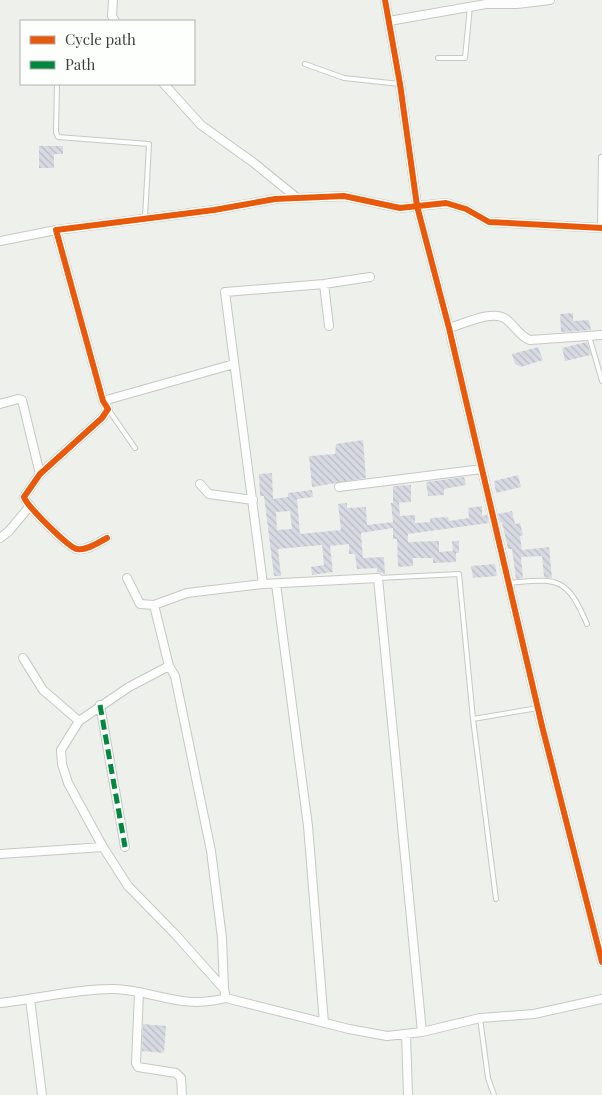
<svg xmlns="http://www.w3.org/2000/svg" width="602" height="1095" font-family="'Playfair Display',serif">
  <defs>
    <pattern id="building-back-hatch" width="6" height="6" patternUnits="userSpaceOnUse" patternTransform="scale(1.25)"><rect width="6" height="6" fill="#d7dae2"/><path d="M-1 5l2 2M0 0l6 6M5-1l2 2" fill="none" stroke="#b9bcc3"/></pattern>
  </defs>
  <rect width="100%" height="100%" fill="#eef1eb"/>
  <path fill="url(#building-back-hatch)" fill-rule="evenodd" d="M39,146H63V154H54V168H39Z
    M573,313V321L589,320L591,330L561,332L560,314Z
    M587,342L591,355L565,361L562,348Z
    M538,347L543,360L521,367L515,364L512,354Z
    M363,440L366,478L312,487L309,456L335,454L336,444Z
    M272,473L273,499L288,497V493L312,490L313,497L297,499L300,534L341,530L338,504L347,503V508L366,507L367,525L393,522L391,503H399L400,516L415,515V523L430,522V518L448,517L449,521L469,518L468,508L482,506V516L487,515L489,523L408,534V542L439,541V552L453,551L452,541H459V553H456V562L433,563V558H413V566L398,567L397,539H393V528L361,533L363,558L384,557L385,574L377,572V568L357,569L355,554H349V544L330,546L333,572L312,575L311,567L324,565L322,545L278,549L281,576H274L264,496H260L259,474ZM290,511L292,529L277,530L276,512Z
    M518,475L521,487L496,493L494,481Z
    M464,477L466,485L444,489V495L428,496L426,482Z
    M411,485V502L393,503V486Z
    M512,511L515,524L520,523L523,535L520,536L522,550L549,547L552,578L544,577L542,556L521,557L523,578L516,579L512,549H508L502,522H500L498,514Z
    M495,564L497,576L473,578L471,566Z
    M143,1024L166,1026L164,1053L142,1051Z"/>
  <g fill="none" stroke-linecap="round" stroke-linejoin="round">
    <defs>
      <path id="lane" d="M438,58H465L470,6
        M305,64L344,78L400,84
        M57,84L56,132L58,137L149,144L145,217
        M600,227L601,157
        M589,336L602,381
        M108,409L135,448
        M378,578L459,574L473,719L496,899
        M508,583C557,579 566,575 587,624
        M473,719L538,708
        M480,1018L488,1078L494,1095"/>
      <path id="street" d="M113,0L112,16L115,21
        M385,0L400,84L417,206L449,328L542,726L602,962
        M389,21L486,4H517L550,0
        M164,84L201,125L254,163L297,198
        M0,241L56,230
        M324,284L329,326
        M449,328C464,324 492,309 506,319C515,326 519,336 530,340L602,335
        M103,401L234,364
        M0,404L18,399L22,400L40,474
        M200,484L209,494L253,500
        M339,487L482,469
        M0,538L9,531L29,507
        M107,538C99,542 87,551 77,549C69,548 26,505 24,497L40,474L102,418L108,409L103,401L56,230L214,210L275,199L344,196L400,208L446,203L466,209L489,222L602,228
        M127,578L140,604L154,605L169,666L129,687L79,721L61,750L62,764L68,783L103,847L128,886L175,934L224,989L226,998
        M263,584L378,578L422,1032
        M276,584L308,826L324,1023
        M154,605L187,593L263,584L225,292L324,284L370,277
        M23,658L43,690L79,721
        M169,666L175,676L211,851L222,938L224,989
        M100,705L125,847
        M0,854L103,847
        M139,992L136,1063L138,1067L176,1073L181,1078L182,1095
        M30,999L42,1095
        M0,1003C35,999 82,988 115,989C157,991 181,1010 226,998L349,1029L387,1036L422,1032L480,1018L534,1014L602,999
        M406,1034L408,1095"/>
    </defs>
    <use href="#lane" stroke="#c6c8c4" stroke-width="6"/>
    <use href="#street" stroke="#c6c8c4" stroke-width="10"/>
    <use href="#lane" stroke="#fcfdfc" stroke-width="4"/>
    <use href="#street" stroke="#fcfdfc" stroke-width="8"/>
    <path stroke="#00873e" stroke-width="5" stroke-dasharray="10 5" stroke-linecap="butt" d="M100,705L125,847"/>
    <defs>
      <path id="cycleway" d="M385,0L400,84L417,206L449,328L542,726L602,962
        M107,538C99,542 87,551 77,549C69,548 26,505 24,497L40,474L102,418L108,409L103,401L56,230L214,210L275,199L344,196L400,208L446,203L466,209L489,222L602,228"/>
    </defs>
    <use href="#cycleway" stroke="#fcfffb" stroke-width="9"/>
    <use href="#cycleway" stroke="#e8590c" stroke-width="6"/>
  </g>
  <rect x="20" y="20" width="175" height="65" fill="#fcfffb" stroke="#afb1ae"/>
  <rect x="30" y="36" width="25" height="8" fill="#e8590c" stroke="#afb1ae"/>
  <text x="65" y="45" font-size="15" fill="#3b3d3a">Cycle path</text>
  <rect x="30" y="61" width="25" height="8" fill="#00873e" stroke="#afb1ae"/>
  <text x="65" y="70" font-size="15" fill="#3b3d3a">Path</text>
</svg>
